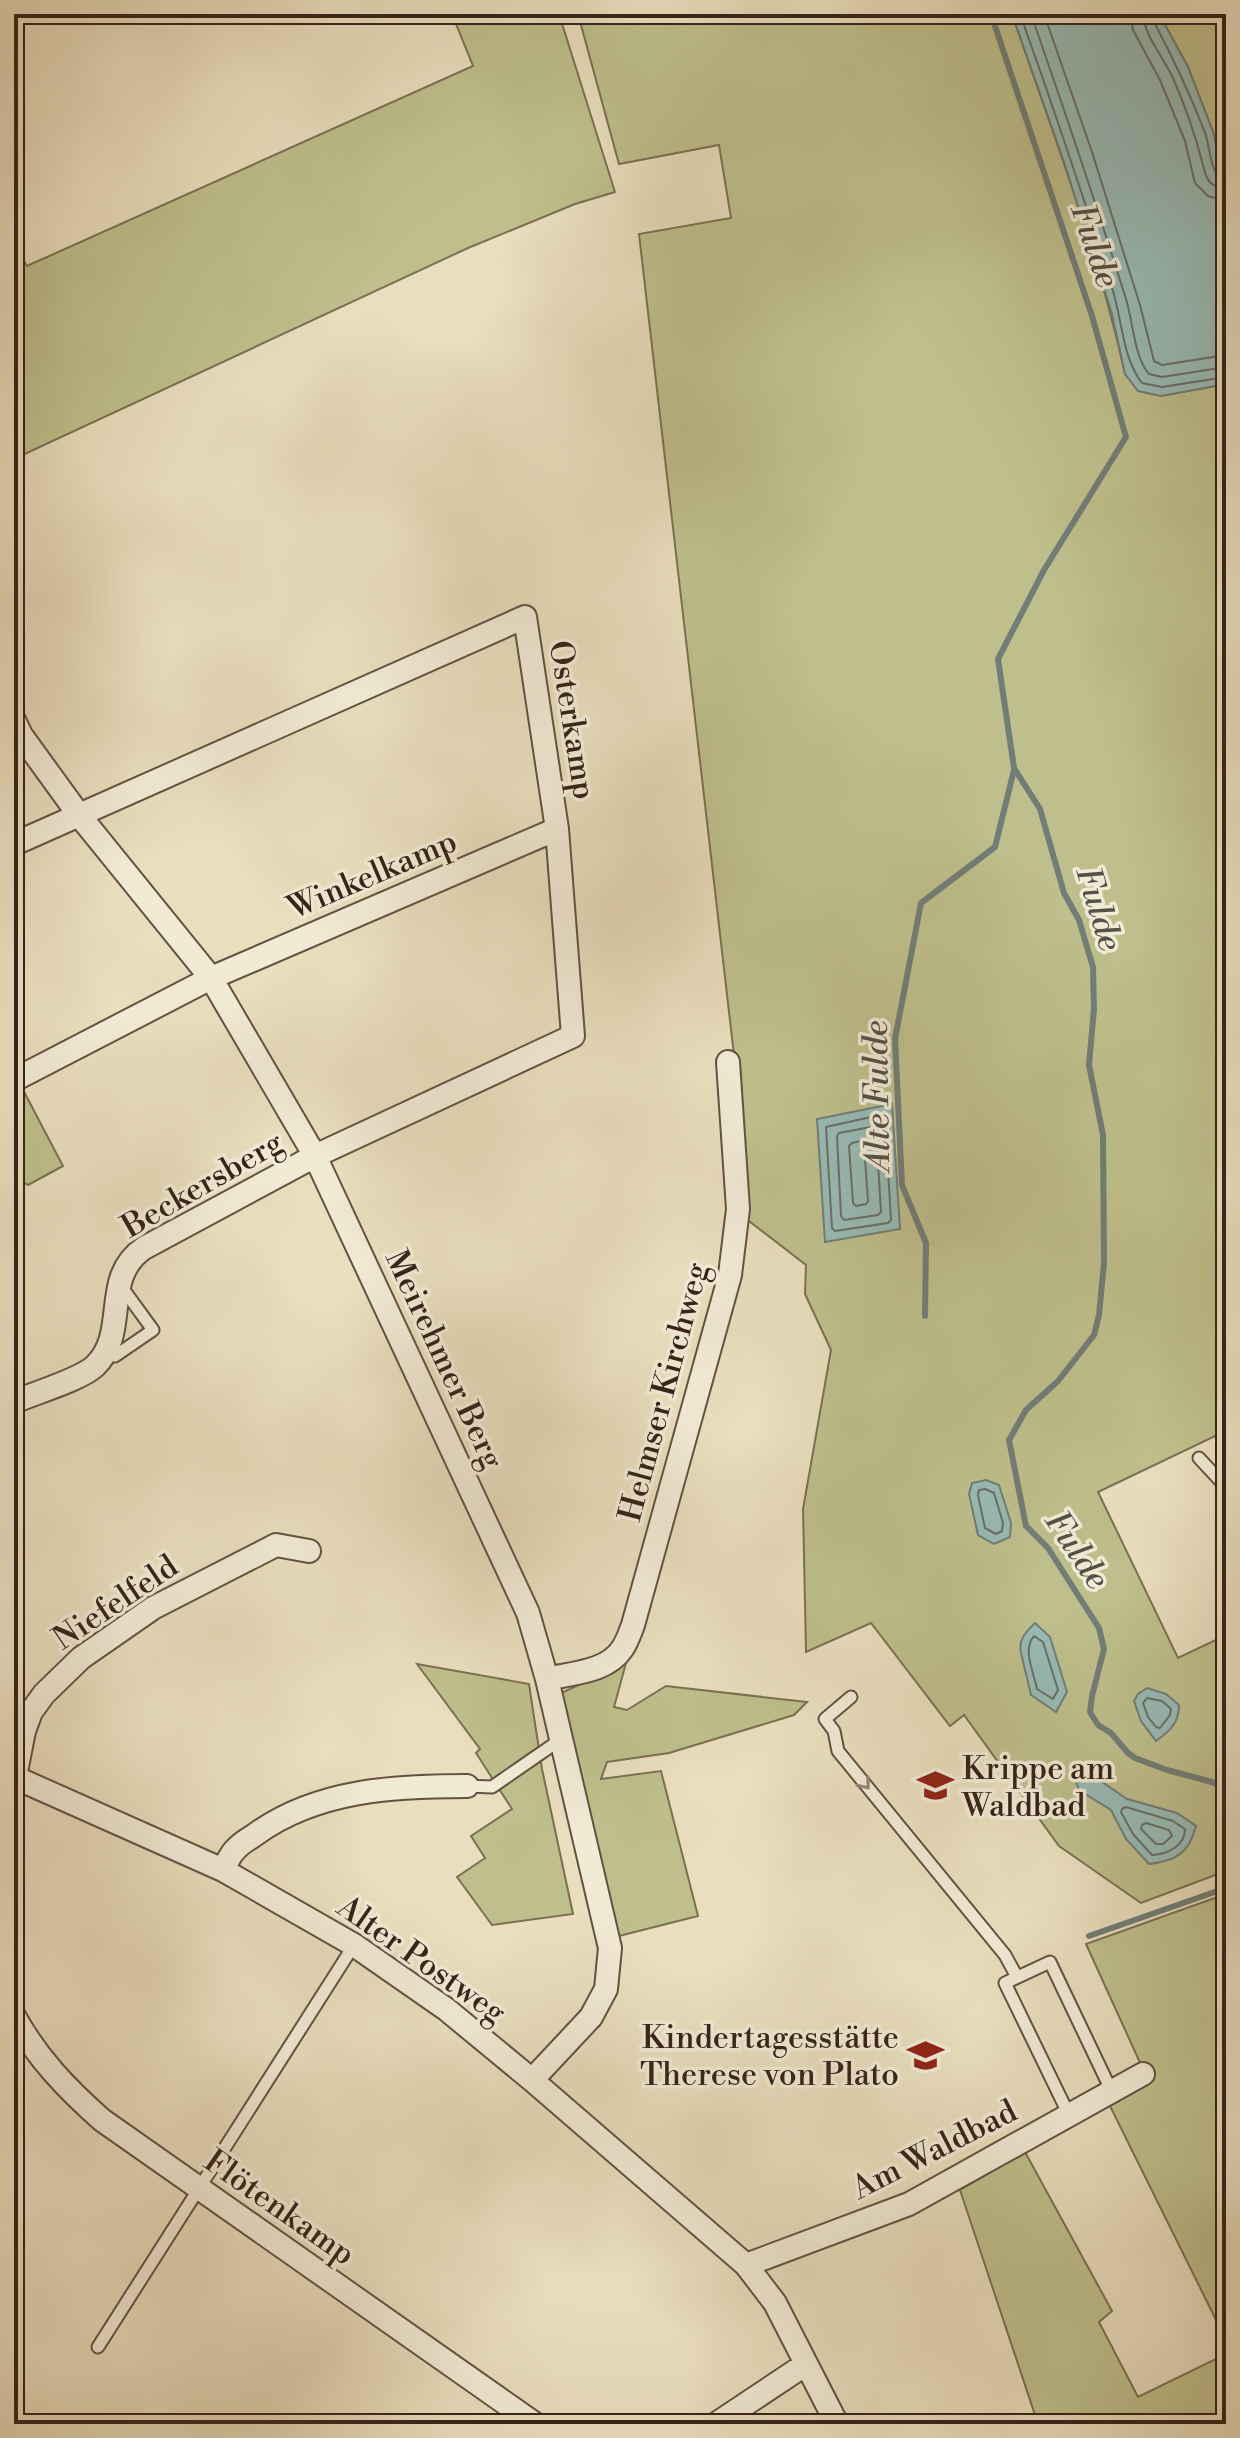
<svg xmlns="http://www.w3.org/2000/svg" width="1240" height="2438" font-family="'Libre Bodoni',serif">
  <rect width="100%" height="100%" fill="#e9debe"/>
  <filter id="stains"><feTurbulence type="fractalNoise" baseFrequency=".0025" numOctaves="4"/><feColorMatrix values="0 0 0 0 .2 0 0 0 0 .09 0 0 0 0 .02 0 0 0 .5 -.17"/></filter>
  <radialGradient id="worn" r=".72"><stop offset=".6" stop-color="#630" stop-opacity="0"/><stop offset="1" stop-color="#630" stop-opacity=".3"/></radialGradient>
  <path fill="#bebf8c" stroke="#7a7152" stroke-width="2" d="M452,14H559L615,192L575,204L468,248L14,459V257L20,254L27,266L473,66Z
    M578,14H1012C1053,133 1098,251 1125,374L1161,396L1226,384V1453L1215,1436L1098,1492L1178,1658L1226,1635V1871L1141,1903L1059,1846L964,1715L950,1726L871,1623L806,1652L803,1509L831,1350L805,1294L806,1265L745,1218L737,1081L639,234L731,218L719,145L619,164Z
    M1159,14H1226V186L1213,132L1188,67Z
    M21,1086L63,1166L28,1185L14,1177V1090Z
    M626,1663L614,1707L627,1710L666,1686L807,1702L794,1715L669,1753L607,1762L601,1779L661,1771L698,1916L619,1936L559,1694Z
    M417,1664L529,1684L542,1769L573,1914L492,1925L457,1877L485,1858L471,1836L512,1809L476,1753L480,1749Z
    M1226,1894V2340L1107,2100L1147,2078L1086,1944Z
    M1025,2152L1112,2311L1099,2322L1138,2397L1226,2354V2424H1038L960,2190Z"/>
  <path fill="#98bbb6" stroke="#717e77" stroke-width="2" d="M1012,14H1159L1188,67L1213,132L1226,186V384L1161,396L1138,391L1125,374L1112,314L1064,162Z
    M892,1104L900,1229L825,1242L817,1119Z
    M986,1480L999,1485L1011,1523L1010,1537L994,1544L978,1535L969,1494L972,1483Z
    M1035,1623L1050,1637L1067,1692L1056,1712L1031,1695L1021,1653C1018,1639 1026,1632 1035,1623Z
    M1147,1688L1166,1694L1179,1705C1179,1723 1170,1731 1156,1741L1141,1721L1134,1701L1138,1694Z
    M1082,1768L1127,1799L1177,1813L1196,1826C1189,1854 1175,1861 1149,1864L1126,1839L1111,1810L1079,1790L1074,1776Z"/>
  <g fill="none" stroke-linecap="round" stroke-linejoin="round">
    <path stroke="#676f68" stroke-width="2" d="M1020,14C1053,106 1084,198 1113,291C1122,321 1123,359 1142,383L1162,387L1226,377
      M1031,14C1064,109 1096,203 1126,299C1133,321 1134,357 1149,374L1162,377L1226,367
      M1044,14L1092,152L1140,305L1154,361L1162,365L1226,355
      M1130,14L1133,30L1160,80L1185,141L1195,183L1208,196L1226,201
      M1143,14C1144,35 1163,57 1172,76C1185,105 1195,134 1203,165C1206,179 1210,188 1226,188
      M1153,14V20C1172,56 1189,92 1204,130C1210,144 1209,166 1219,177L1226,178
      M880,1115L885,1118L891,1220L888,1223L835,1231L832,1228L826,1127Z
      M871,1127L876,1130L881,1212L878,1215L844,1220L841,1216L837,1136L839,1133Z
      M861,1141L864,1144L868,1201L866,1204L856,1206L853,1203L849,1146L852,1143Z
      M985,1489L994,1493L1003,1523L1002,1531L996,1534L985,1528L978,1495L979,1490Z
      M1034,1636L1043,1642L1058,1690L1053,1699L1037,1689C1034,1673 1022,1649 1034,1636Z
      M1147,1698L1162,1701L1171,1709L1170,1715L1160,1728L1156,1727L1148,1717L1143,1703Z
      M1126,1807L1173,1821L1185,1829C1185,1846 1168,1854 1152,1855L1133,1834L1121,1812L1122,1809Z
      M1146,1823L1169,1830L1172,1836L1163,1844H1156L1141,1829L1142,1825Z"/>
    <path stroke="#717e77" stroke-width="6" d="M991,14L1092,316L1126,437L1044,570L998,659L1014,768L1040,809L1064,893L1079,920L1093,967L1094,1009L1089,1065L1103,1135L1104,1263L1099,1315L1094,1335L1058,1381L1026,1410L1009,1440L1026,1526L1048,1548L1099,1628L1104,1649L1092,1696L1090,1712L1098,1725L1111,1733L1128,1753L1135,1758L1167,1770L1212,1782L1226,1789
      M925,1316L926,1243L902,1185L895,1039L921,903L995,847L1014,770
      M1089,1936L1226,1888"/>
    <defs>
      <path id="lane" d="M105,1355L115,1356L153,1330L121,1286
        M1199,1458L1226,1487
        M851,1697L825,1719L834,1731L838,1751L1005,1955L1017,1977
        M467,1786L492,1787L560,1740
        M1069,2115L1005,1983L1050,1962L1112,2092
        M98,2347L354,1945"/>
      <path id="street" d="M14,720L21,735L79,815L211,978L315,1156L528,1613L547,1679L610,1948L606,1989L591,2017L532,2080
        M14,844L525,617L557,829L573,1036L315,1156L144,1248C100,1278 130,1332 95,1366C80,1380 34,1393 14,1402
        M14,1080L211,978L557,829
        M547,1679C572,1673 607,1672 622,1649C627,1642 630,1633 633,1625L730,1275L738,1209L728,1062
        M14,1777L223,1870L354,1945L446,2009L532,2080L746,2265L775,2303L837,2424
        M14,1782L24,1731L31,1712L44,1694L81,1658L153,1608L276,1545L309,1551
        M223,1870C227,1863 230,1854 236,1849C241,1843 249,1839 256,1834C317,1790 394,1786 467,1786
        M14,2016C37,2058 67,2089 102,2120L535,2424
        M746,2265L909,2204L1143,2074
        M716,2424L806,2364"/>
    </defs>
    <use href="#lane" stroke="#635242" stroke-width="15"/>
    <use href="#street" stroke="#635242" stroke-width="26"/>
    <use href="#lane" stroke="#f1ead5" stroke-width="11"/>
    <use href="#street" stroke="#f1ead5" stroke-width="22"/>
  </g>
  <defs><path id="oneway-chevron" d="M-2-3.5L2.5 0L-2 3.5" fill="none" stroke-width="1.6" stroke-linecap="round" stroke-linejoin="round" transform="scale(2)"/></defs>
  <use stroke="#948677" href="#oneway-chevron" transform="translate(865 1784) rotate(51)"/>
  <defs>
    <symbol id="school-bare" viewBox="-9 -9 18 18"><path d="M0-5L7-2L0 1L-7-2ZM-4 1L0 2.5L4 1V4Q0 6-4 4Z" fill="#8f2418" stroke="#f1ead5" stroke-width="2.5" paint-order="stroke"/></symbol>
  </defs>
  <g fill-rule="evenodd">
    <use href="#school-bare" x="910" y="1760" width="51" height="51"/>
    <use href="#school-bare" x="900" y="2030" width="51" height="51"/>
  </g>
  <g text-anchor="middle" stroke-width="7" stroke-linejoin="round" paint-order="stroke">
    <g font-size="32" fill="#362319" stroke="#f1ead5">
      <text transform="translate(573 720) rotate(81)" y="11">Osterkamp</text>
      <text transform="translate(372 874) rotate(-23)" y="11">Winkelkamp</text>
      <text transform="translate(202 1184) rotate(-30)" y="11">Beckersberg</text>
      <text transform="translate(445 1359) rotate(65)" y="11">Meirehmer Berg</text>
      <text transform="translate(663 1392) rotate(-75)" y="11">Helmser Kirchweg</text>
      <text transform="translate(115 1602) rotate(-34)" y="11">Niefelfeld</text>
      <text transform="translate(422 1959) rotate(35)" y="11">Alter Postweg</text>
      <text transform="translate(934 2149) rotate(-27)" y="11">Am Waldbad</text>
      <text transform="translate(280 2207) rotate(35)" y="11">Flötenkamp</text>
    </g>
    <g font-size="32" fill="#362319" stroke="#f1ead5" text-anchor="start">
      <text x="962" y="1779">Krippe am<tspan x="962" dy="37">Waldbad</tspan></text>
      <text x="899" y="2048" text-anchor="end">Kindertagesstätte<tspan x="899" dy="37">Therese von Plato</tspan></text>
    </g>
    <g font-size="34" font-style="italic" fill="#535148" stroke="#f1ead5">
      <text transform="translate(1096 245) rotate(71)" y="12">Fulde</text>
      <text transform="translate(1100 908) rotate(73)" y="12">Fulde</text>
      <text transform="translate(876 1096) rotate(-91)" y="12">Alte Fulde</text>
      <text transform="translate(1078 1549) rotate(56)" y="12">Fulde</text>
    </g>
  </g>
  <rect width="1240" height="2438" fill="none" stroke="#e9debe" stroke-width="48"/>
  <rect x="16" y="16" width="1208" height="2406" fill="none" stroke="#362319" stroke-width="4"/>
  <rect x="24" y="24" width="1192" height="2390" fill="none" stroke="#362319" stroke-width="2"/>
  <rect width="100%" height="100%" filter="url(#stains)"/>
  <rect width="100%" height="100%" fill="url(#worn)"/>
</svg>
